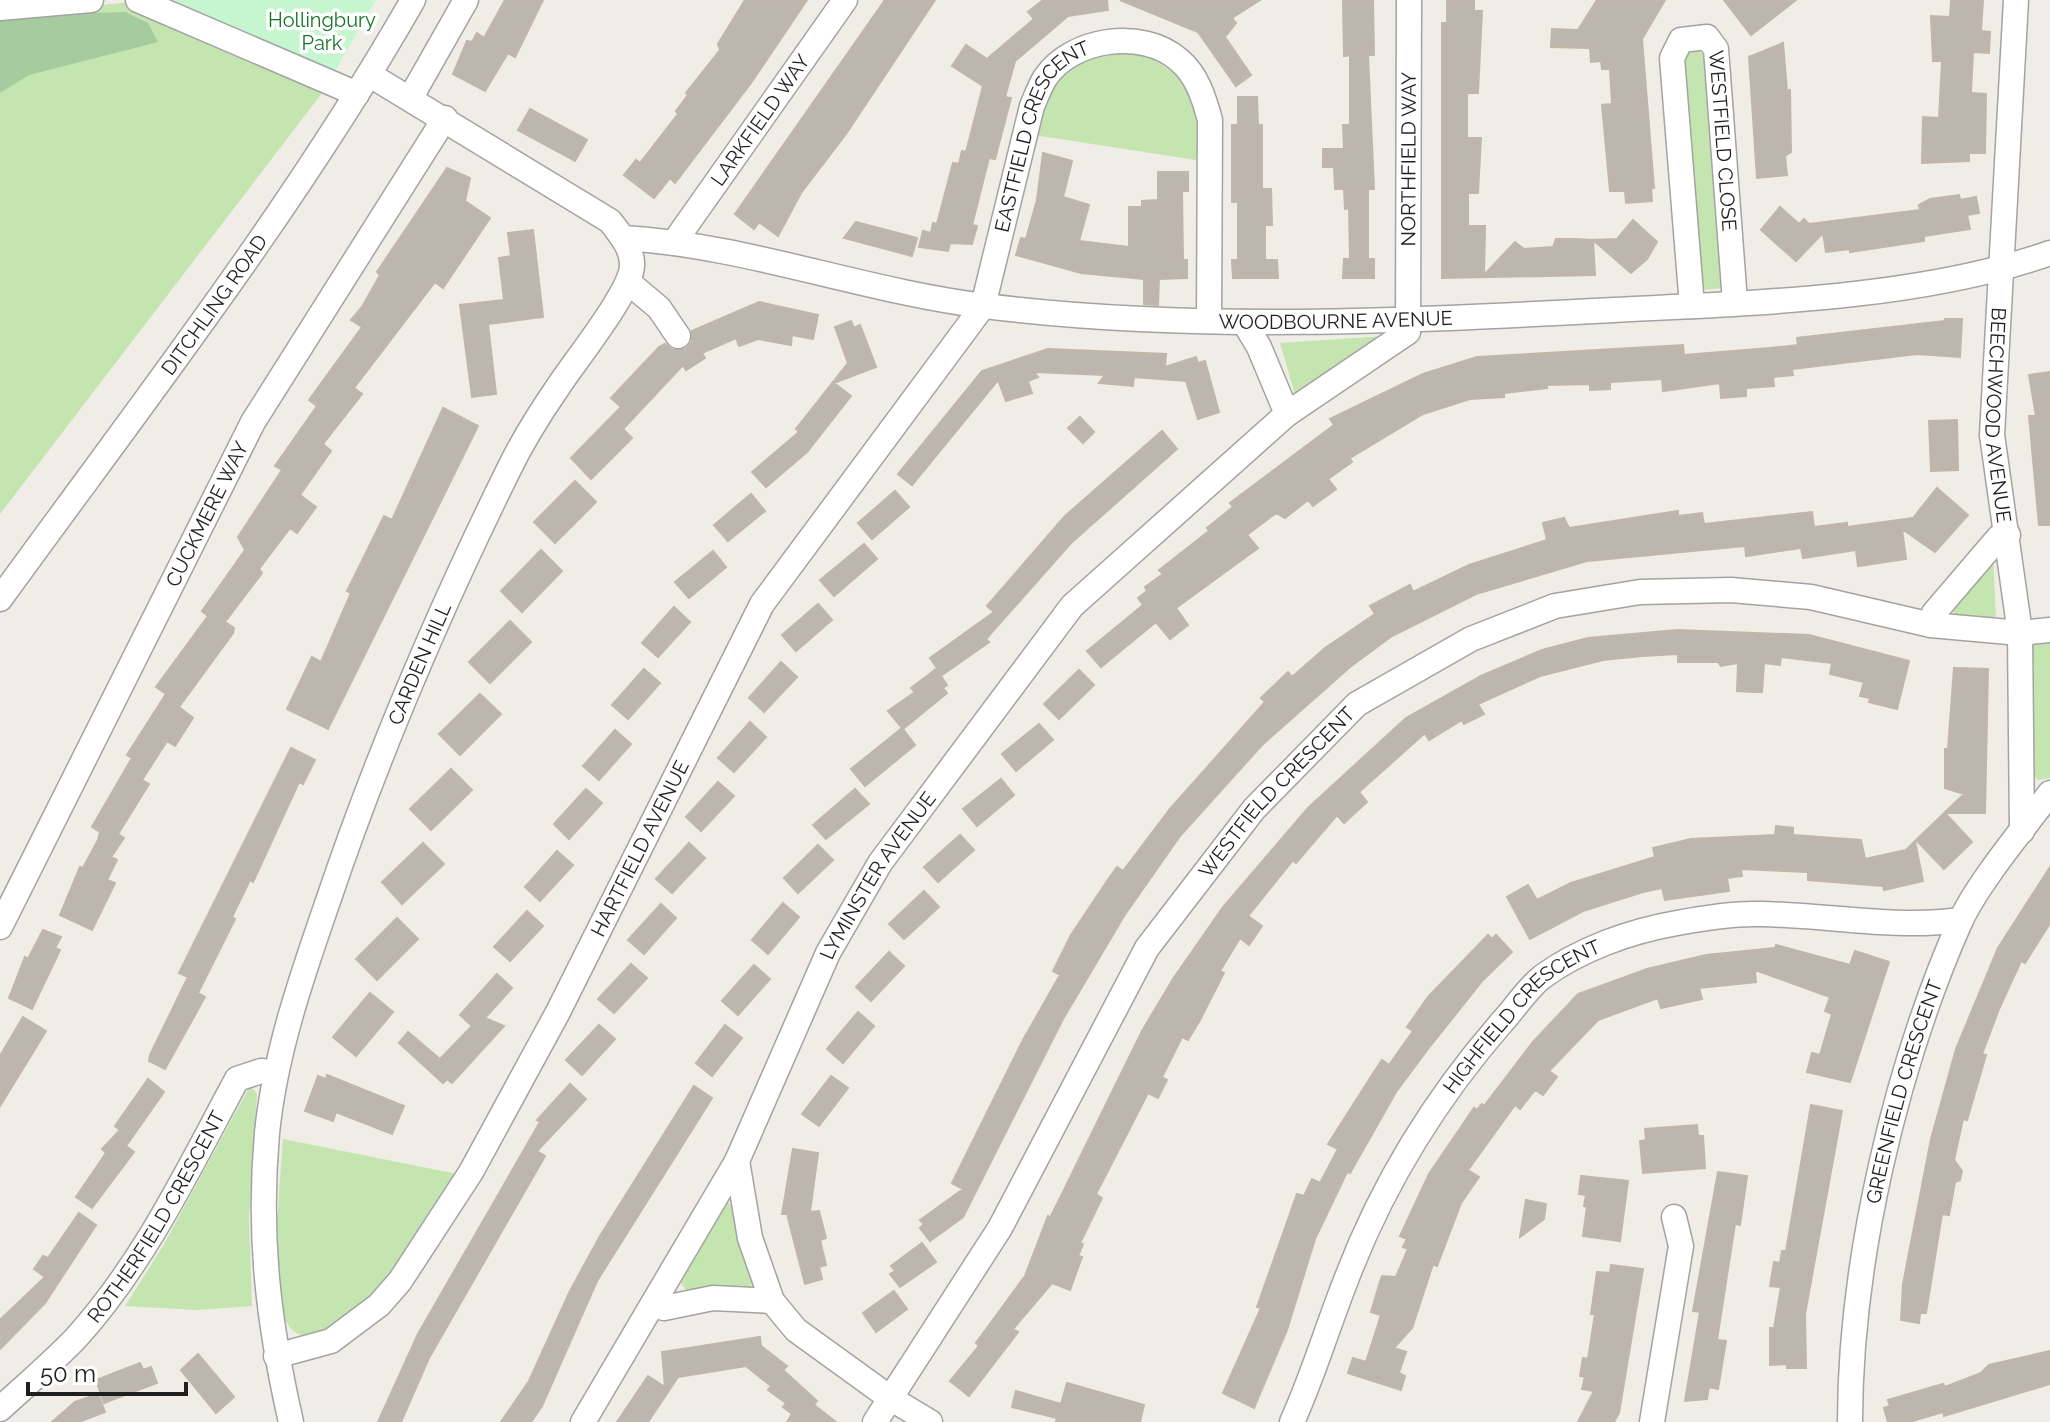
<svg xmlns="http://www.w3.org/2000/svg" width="2050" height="1422" font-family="Raleway,sans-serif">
  <rect width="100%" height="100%" fill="#efede6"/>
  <path fill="#c4e5af" d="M130,2L329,84L0,514V10L64,9Z
    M1128,50C1183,67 1210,100 1196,160L1034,135C1057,74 1059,60 1128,50Z
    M1692,50L1700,51L1705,59L1723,288L1701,290L1683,59Z
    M1385,336L1295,395L1280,343Z
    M1993,557L1996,620L1956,617L1951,606Z
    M2050,638V778L2038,780L2029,771L2032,645Z
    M250,1086L257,1094L249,1219L252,1306L197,1310L125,1306L163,1246Z
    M283,1139L457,1174C432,1212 410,1259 378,1292C361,1309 305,1358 287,1323C270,1291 280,1178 283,1139Z
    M724,1201L736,1207L753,1281L749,1291L718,1287L686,1290L679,1280Z"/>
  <path fill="#a6cb9e" d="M125,12L148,23L158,42L29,75L0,93V16Z"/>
  <path fill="#c6f6cf" d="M156,0H376L335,71L181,7Z"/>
  <path fill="#bcb6af" stroke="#c0b6a9" stroke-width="2" d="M505,0H543L515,57L508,53L485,91L453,74L467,41L472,42L477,33L484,38Z
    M745,0H807L751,83L675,183L670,178L654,198L624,175L636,160L640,163L678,114L676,111L688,95L686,93L720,50L718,44Z
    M885,0H935L846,134L801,193L778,236L759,222L754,229L735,214Z
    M1043,0H1107L1108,10L1068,16L1015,61L1005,97L1011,98L995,159L989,158L972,225L977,226L972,244L950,243L948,251L919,247L923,231L931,233L933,223L937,224L953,163L959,164L962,151L966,152L983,86L952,66L966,45L987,59L1034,19L1028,12Z
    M1120,0H1260L1232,18L1236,23L1225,37L1251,75L1236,86L1198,32Z
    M1343,0L1373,1L1374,55H1368L1374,189H1368V259H1374V278H1343L1344,259H1350L1349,208L1345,209L1344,189H1335L1334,167H1323V149H1344L1343,125H1350V55L1344,56Z
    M1447,0H1474V11H1482L1478,93H1467V138H1481L1478,193H1468V226H1485L1484,275L1515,242L1524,249L1553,247L1556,239H1574L1593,240L1595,275L1442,278V23H1447Z
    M1597,0H1665L1642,39L1654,188H1651L1652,201L1626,203L1625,191H1610L1602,105L1612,104L1610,69H1602L1601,61L1591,62L1590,48L1551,47L1552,29L1578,30Z
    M1724,0H1796L1751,35Z
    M1951,0H1983L1981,31L1990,32L1989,53L1973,52L1971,93L1986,94L1985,153H1969V161L1922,163L1923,117L1939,118L1942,61H1933L1931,16L1950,17Z
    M1783,43L1787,91L1790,90L1791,152L1785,156L1787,175L1757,178L1749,57Z
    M1238,97H1257L1258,125H1262V189H1271L1272,225H1265V260H1277L1278,278H1233L1232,260H1238V202H1232V125H1238Z
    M530,109L587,140L575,161L518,130Z
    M1043,153L1072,161L1063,197L1089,205L1079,241L1129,247V207H1142V201L1158,200V172H1188V191H1182L1183,260H1187V278L1159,279L1158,305L1144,304V279L1081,273L1016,255L1021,238L1026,239L1037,200Z
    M447,168L470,178L465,201L490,218L443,288L435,282L354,388L362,394L323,444L331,451L300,495L316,507L297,533L290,528L259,569L262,573L225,622L234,628L233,633L179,707L193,718L175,746L167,741L142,780L149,784L118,834L124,838L111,857L117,860L107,880L115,883L92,930L60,915L80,867L83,868L98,840L100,832L92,827L132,758L127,755L166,694L156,687L208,616L202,611L245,550L238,537L282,470L275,466L317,406L309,400L362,327L351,320L362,307L380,275L377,272Z
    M1959,195L1960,200L1976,197L1979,213L1967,215L1970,229L1924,236V241L1850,252V249L1826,252L1823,233L1796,261L1761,230L1780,207L1799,224L1804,219L1809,224L1920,210L1919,205L1930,199Z
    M1633,220L1657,242L1647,259L1631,273L1593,240L1617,239Z
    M856,222L917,238L912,256L844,238Z
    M533,230L543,317L488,324L496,394L472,397L460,305L504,300L499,258L511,256L508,233Z
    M759,302L818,315L813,339L792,335L791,345L758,339L739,346L736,338L702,353L705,358L686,370L683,365L623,429L632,438L591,479L571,458L621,407L611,398L659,347L665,344L672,350L686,349L692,342V331Z
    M1945,319H1962L1960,357L1917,354L1792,369L1793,375L1773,377L1774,386L1746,388V396L1721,398L1720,383L1663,391L1662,379L1610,382V389L1590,390V384L1547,385V388L1504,393V397L1470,399L1423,414L1350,458L1352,462L1328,479L1336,489L1313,506L1308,500L1285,518L1276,513L1247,535L1258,548L1176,608L1188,625L1170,639L1156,622L1101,667L1087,651L1143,605L1138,598L1147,591L1145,587L1163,574L1159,570L1209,531L1207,528L1233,507L1230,503L1334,425L1330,419L1423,374L1477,357L1683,345L1684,355L1770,348L1798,345L1797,338L1945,321Z
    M851,321L854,328L860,325L876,367L834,383L851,396L807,452L766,487L752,472L799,432L796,429L848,363L835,327Z
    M1048,349L1166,354L1165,367L1196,357L1198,363L1205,361L1219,412L1198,419L1186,381L1134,377L1133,386L1099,383L1105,375L1034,372L1038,377L1028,381L1032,393L1006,401L998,380L912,485L898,474L982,371Z
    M2050,372V525H2039L2029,416H2036L2029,375Z
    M443,408L478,426L328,729L287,709L312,657L321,662L351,593L347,591L384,516L392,520Z
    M1080,417L1094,432L1083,443L1068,428Z
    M1957,420L1958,470L1931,471L1929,421Z
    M1162,431L1177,449L1071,543L986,639L989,642L942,675L930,658L994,612L987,606L1065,516Z
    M575,481L596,502L555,543L534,522Z
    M1937,488L1968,515L1935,552L1902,529L1906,559L1858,566L1856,550L1803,558L1801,548L1746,556L1745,546L1587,561L1476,594L1392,636L1350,667L1262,745L1180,836L1124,916L1063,1019L963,1217L930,1241L920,1228L924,1224L920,1220L963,1189L952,1183L1023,1040L1060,975L1053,971L1071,935L1109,878L1117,867L1123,871L1170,809L1265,702L1261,698L1288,672L1292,677L1325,648L1375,614L1370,606L1410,585L1413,592L1469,565L1547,540L1543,523L1564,518L1569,528L1678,511V516L1702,513L1704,524L1812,512L1814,527L1847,523V527L1913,518Z
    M895,491L909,507L872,539L858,523Z
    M751,494L765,511L728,541L714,525Z
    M864,544L877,559L834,596L820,580Z
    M541,550L562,571L522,612L501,591Z
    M713,551L726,567L689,598L675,582Z
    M818,604L832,620L796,651L782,635Z
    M674,607L690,622L658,657L642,643Z
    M510,621L531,642L490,683L469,662Z
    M1677,630L1809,635L1909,661L1897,709L1869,702L1870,698L1860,696L1864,682L1830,674L1832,663L1781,657L1780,665L1764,663L1762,692H1753L1737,691L1738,663L1721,666L1718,662H1678V654L1642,656L1603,660L1540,676L1478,704L1484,714L1464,724L1462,720L1429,740L1425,733L1359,792L1367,802L1344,823L1337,815L1296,863L1293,860L1248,916L1262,926L1249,945L1240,938L1220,971L1224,973L1200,1020L1188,1040L1182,1037L1162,1077L1167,1080L1158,1098L1148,1093L1096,1194L1102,1198L1080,1243L1083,1244L1078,1256L1082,1257L1070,1290L1052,1283L1013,1329L1018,1332L969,1396L950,1381L979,1346L976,1343L1025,1276L1048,1216L1050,1218L1059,1200L1142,1031L1173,979L1223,907L1308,808L1406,718L1481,676L1542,650L1588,638Z
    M781,662L797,677L764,712L749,698Z
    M1954,668L1988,669L1985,813H1945L1972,842L1944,869L1916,840L1964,794L1945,788V749H1948Z
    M644,669L660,683L628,719L612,705Z
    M936,669L947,685L943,688L947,693L903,729L915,745L865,786L851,769L902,728L888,711L915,692L911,688Z
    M1079,670L1094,685L1059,719L1044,704Z
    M480,694L501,714L460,755L439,734Z
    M750,722L766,737L734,772L718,758Z
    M1039,724L1053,740L1016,771L1002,754Z
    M615,730L631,744L599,780L583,766Z
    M291,748L315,760L303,784L299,782L253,882L250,880L232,917L235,919L198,993L205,997L165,1069L149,1061L150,1055L188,977L179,973Z
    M451,769L472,790L431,830L410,809Z
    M1001,779L1014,795L977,826L963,809Z
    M718,782L734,796L701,831L686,817Z
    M586,789L602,803L569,839L554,824Z
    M855,789L869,804L826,839L813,825Z
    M1776,826L1793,828V835L1861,840L1865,859L1906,850L1915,841L1923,881L1884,890L1883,886L1808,880V872L1741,869L1742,876L1727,878L1729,891L1665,900L1662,888L1643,892L1583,911L1530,939L1507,897L1528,885L1537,900L1571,883L1655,857L1653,848L1691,839L1775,835Z
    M960,835L974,850L938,882L924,867Z
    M423,843L444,864L402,904L382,882Z
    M689,843L705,858L672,893L656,879Z
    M818,845L833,860L798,893L784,878Z
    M557,851L573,865L540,901L525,887Z
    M2050,867V923L2025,963L2021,961L1999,1009L1982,1054L1986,1055L1967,1120L1963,1119L1954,1160L1962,1171L1960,1180L1955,1182L1949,1215L1942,1214L1926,1313H1920L1919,1323L1901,1320L1903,1284L1931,1139L1956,1049L1998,948Z
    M924,891L939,907L904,939L889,924Z
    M783,903L799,917L768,954L752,940Z
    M661,904L676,918L644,954L628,940Z
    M527,911L543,926L510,961L494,947Z
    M397,918L418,939L377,980L356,959Z
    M43,930L61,937L55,948L60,950L32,1009L9,998L25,957L28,959Z
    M1488,935L1492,939L1496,935L1512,952L1483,980L1428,1049L1396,1092L1350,1173L1347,1172L1315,1239L1287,1330L1254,1408L1223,1393L1261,1308L1257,1307L1297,1194L1304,1196L1312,1179L1320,1183L1338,1149L1328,1144L1372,1075L1382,1060L1389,1065L1413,1031L1407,1027L1428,997Z
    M1776,945L1850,965L1855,951L1889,962L1850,1082L1807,1072L1812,1053L1820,1055L1832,1014L1825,1011L1830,997L1755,970L1756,982L1699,988L1702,999L1661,1008L1658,998L1598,1020L1549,1071L1557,1077L1543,1095L1535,1090L1520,1109L1515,1105L1468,1170L1479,1177L1461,1203L1437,1266L1433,1264L1412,1328L1394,1348L1406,1352L1399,1373L1405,1376L1401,1390L1348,1373L1353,1358L1366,1362L1381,1315L1371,1312L1379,1285L1382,1276L1396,1277L1408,1249L1403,1247L1407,1239L1400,1236L1429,1174L1474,1108L1477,1110L1482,1104L1484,1106L1533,1042L1578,994L1647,969L1706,955L1775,948Z
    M889,952L904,966L871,1001L856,987Z
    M631,964L647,978L614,1013L598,999Z
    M754,965L770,979L738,1015L722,1001Z
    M497,974L512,988L485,1018L504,1026L452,1083L447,1079L443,1083L399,1043L408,1032L440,1059L472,1026L460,1015Z
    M370,993L393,1012L356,1056L333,1037Z
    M858,1012L874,1026L843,1063L827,1049Z
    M23,1017L46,1031L0,1106V1056Z
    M599,1025L615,1039L582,1075L566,1060Z
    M725,1025L742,1038L712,1076L696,1063Z
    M327,1075L404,1106L392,1134L336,1112L333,1121L305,1111L318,1076L326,1079Z
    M831,1076L848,1088L819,1126L802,1114Z
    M148,1079L164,1092L126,1146L134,1152L92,1208L76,1197L106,1153L102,1149L120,1130L115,1126Z
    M570,1084L586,1099L537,1151L545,1156L429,1358L401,1422H378L418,1334L540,1122L537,1120Z
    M694,1086L712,1098L597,1281L542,1406L531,1422H501L529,1381L570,1291L600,1236Z
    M1811,1105L1842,1111L1805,1314L1806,1368H1787V1364L1770,1365V1328H1774L1781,1287L1770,1286L1774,1262L1780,1263L1782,1251H1786Z
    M1697,1125L1698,1136H1703L1705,1168L1643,1173L1640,1141L1646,1140L1645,1129Z
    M793,1149L818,1153L810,1212L819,1211L826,1238L820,1240L826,1265L819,1267L822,1279L805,1284L787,1214H782Z
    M1718,1172L1747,1176L1740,1225L1735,1224L1717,1340L1726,1341L1718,1389L1709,1387L1707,1399L1685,1401L1700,1312L1693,1311Z
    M1581,1176L1628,1181L1620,1241L1583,1236L1587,1207L1584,1206L1586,1195L1579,1194Z
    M1526,1200L1546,1204L1544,1219L1520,1237Z
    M79,1213L96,1225L45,1303L0,1349V1320L45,1277L34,1269L43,1256L48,1258Z
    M922,1243L936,1262L900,1287L890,1274L895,1271L891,1266Z
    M1611,1265L1643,1269L1619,1413L1614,1422H1578L1594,1391L1582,1389L1585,1377L1580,1376L1583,1358L1588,1359L1595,1314H1591L1597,1272L1610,1273Z
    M894,1291L907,1309L876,1332L863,1313Z
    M760,1337L761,1346L787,1366L783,1370L817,1401L814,1405L836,1422H787L792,1414L783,1407L786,1403L768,1390L771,1386L746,1366L678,1377L648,1422H617L648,1376L665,1387L662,1352Z
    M2050,1351V1384L1944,1416L1943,1412L1909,1422H1888L1884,1408L1890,1406L1888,1400L1943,1384L1945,1387L1981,1373L1989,1365Z
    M198,1354L234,1397L216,1413L181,1370Z
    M140,1363L143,1370L151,1367L157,1383L104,1403L96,1380Z
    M1067,1383L1144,1405L1140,1422H1056L1057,1418L1012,1407L1016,1391L1061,1404Z
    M98,1394L105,1412L79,1422H52L75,1402Z"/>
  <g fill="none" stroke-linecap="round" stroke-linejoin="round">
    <defs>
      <g id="minor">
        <path d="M138,0L357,94"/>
        <path id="s1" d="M2016,0L1992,435L2020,633L2022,831"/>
        <path d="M0,8L91,0"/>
        <path d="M411,97L466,0"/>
        <path id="s2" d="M623,238C745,245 863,291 985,306C1194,332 1404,321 1614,310C1752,303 1919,299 2050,253"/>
        <path id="s3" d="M675,241L845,0"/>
        <path d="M628,282L659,308L678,336"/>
        <path id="s4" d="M1692,306L1672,58L1681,40L1707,37L1716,49L1735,302"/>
        <path d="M1244,322L1259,347L1287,414"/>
        <path id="s5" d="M0,599C142,403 293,210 413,0"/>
        <path d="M1931,625L1934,613L1999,537L2008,535"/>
        <path id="s6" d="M0,927L253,422L445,118"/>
        <path d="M737,1161L750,1238L772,1301L796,1330L890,1398L930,1422"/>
        <path d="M655,1305L664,1308L713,1298L772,1301"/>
        <path id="s7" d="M276,1356L331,1341L379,1305L400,1281L471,1172L558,1012L762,604L983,306L1032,106C1036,97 1040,86 1045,78C1072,38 1142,28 1179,60C1197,75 1204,98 1210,120L1209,321"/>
        <path id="s8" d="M0,1409C25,1386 52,1363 76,1338C144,1263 189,1168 237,1079L261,1071L276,1073"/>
        <path id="s9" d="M291,1422C268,1321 258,1236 267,1133C275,1053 302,976 328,901C378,753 439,611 508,471C522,442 540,413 558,387C574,362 631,292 632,266C633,249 620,234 610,221L370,75"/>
        <path id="s10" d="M583,1422L737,1161L828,953L880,863L1072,606L1287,414L1408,332L1409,0"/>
        <path id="s11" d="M875,1422L1000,1228L1147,948L1254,809L1357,704L1471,639L1555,606L1640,592L1731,590L1811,597L1931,625L2020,633L2050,630"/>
        <path id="s12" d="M1292,1422C1313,1376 1327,1328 1346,1280C1382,1185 1435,1099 1502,1022C1515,1008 1527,989 1542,977C1580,949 1631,931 1677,923C1703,918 1734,913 1761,914C1828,915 1894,929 1961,920"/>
        <path d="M1652,1422L1681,1246L1674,1217"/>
        <path id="s13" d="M1850,1422C1850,1262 1895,1069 1960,922C1977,884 2024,828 2050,793"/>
      </g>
    </defs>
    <use href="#minor" stroke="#a3a3a3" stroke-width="27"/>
    <use href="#minor" stroke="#fff" stroke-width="24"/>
  </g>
  <g text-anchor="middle" stroke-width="7" stroke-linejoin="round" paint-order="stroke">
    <g font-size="20" fill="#147627" stroke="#fff">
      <text x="322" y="27">Hollingbury<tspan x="322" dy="23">Park</tspan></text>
    </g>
    <g font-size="20" fill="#1f1f1f" stroke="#fff">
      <text dy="7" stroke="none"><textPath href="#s3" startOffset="148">LARKFIELD WAY</textPath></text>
      <text dy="7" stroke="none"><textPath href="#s4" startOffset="402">WESTFIELD CLOSE</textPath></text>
      <text dy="7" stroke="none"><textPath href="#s7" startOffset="1472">EASTFIELD CRESCENT</textPath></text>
      <text dy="7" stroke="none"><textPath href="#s10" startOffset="1562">NORTHFIELD WAY</textPath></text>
      <text dy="7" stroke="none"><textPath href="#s5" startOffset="364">DITCHLING ROAD</textPath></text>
      <text dy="7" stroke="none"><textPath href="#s2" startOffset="720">WOODBOURNE AVENUE</textPath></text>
      <text dy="7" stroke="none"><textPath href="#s1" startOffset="416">BEECHWOOD AVENUE</textPath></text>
      <text dy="7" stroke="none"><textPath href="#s6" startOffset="462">CUCKMERE WAY</textPath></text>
      <text dy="7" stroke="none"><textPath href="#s9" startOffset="786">CARDEN HILL</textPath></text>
      <text dy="7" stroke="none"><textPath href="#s11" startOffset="750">WESTFIELD CRESCENT</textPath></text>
      <text dy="7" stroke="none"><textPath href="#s7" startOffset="644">HARTFIELD AVENUE</textPath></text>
      <text dy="7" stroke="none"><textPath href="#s10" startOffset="622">LYMINSTER AVENUE</textPath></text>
      <text dy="7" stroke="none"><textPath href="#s12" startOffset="474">HIGHFIELD CRESCENT</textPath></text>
      <text dy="7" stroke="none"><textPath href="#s13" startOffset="336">GREENFIELD CRESCENT</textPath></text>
      <text dy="7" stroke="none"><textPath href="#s8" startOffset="250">ROTHERFIELD CRESCENT</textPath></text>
    </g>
  </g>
  <path d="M28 1382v12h158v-12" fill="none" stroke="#1f1f1f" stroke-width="4"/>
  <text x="40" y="1382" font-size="24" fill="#1f1f1f" stroke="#ffffff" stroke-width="6" paint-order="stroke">50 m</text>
</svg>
